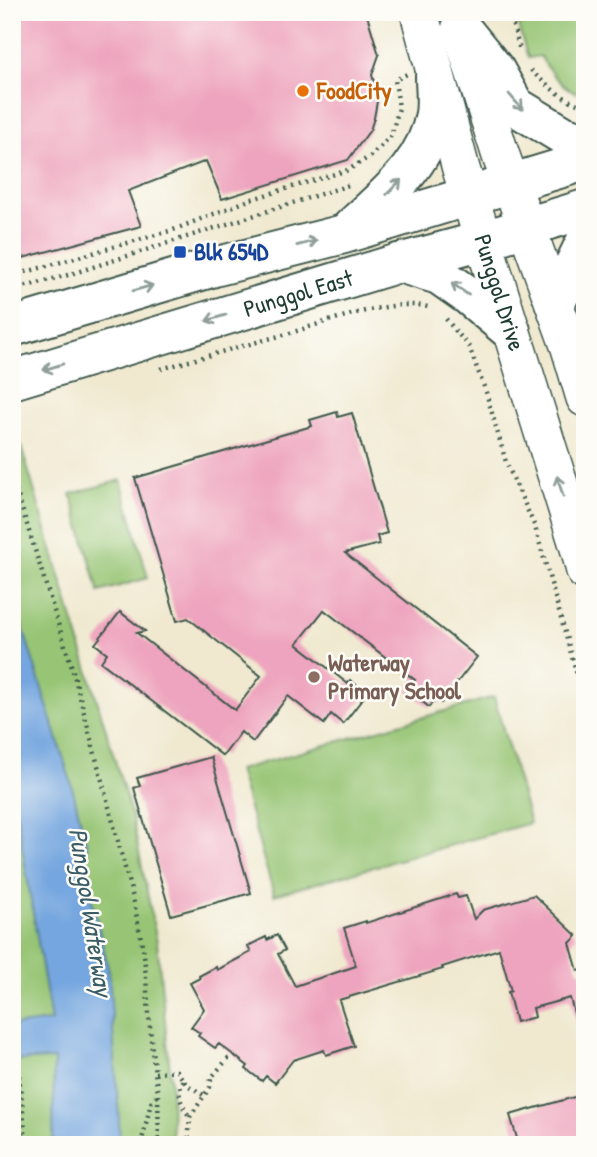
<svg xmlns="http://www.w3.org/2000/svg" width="597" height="1157" font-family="'Patrick Hand',sans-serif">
  <rect width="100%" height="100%" fill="#fdfcf7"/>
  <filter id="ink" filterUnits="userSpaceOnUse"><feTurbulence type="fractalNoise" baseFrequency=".0143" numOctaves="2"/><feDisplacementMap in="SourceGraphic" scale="14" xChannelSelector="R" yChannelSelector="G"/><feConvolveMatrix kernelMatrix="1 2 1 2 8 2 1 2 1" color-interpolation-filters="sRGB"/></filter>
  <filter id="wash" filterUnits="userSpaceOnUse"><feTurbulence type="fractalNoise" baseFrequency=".00686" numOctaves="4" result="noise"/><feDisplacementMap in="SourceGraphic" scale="28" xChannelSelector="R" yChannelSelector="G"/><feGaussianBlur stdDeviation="1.57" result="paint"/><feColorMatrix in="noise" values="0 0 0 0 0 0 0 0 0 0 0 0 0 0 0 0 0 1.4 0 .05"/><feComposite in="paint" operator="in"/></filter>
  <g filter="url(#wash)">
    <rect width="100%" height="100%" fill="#f0e9d0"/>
    <path fill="#97c574" stroke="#5b8154" stroke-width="2" d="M514,12H585V96C563,90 551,74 540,56L528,58Z
      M12,416L132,817L157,942L171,1081L172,1145H12Z
      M121,480L148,578L99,592L71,494Z
      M494,697L530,823L274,895L238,770Z"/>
    <path fill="#74a6df" stroke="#4a728a" stroke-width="2" d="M12,593L70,779L87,846L85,872L109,971L119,1118L120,1145H53L54,1059L12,1061V1026L51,1021L12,786Z"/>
    <g id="blocks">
      <path fill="#eea4be" d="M12,12H366L379,55L372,75L378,96L374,118L370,130L348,160L222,199L206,161L128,191L141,226L12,261Z
        M337,412L338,417L352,413L387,533L377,536L379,544L345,553L477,657L441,703L435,699L429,707L407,690L415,680L324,610L297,644L348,684L350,680L367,693L343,724L331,714L324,724L288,696L253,742L241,732L223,756L101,662L107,653L95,644L120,612L145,631L137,633L235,710L261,676L188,618L177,621L135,478L312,426L310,420Z
        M211,757L251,893L171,915L134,788L140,786L137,778Z
        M456,894L458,898L466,896L474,919L483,910L534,895L577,936L570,943L578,971L581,970L585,982V1031L579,1032L570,998L533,1008L535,1017L516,1022L508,992L511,991L499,949L442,967L443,969L339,1000L354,1046L326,1055L324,1050L293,1060L275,1083L266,1076L262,1081L246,1069L248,1066L219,1044L215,1048L198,1036L200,1033L191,1027L204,1009L190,983L200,978L199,976L216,967L217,970L251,952L248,946L266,937L267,940L277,935L285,950L278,954L295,986L356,966L344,928L366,921V923Z
        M585,1094V1145H519L510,1115Z"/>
    </g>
  </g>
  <g filter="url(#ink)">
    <use href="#blocks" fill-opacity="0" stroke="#3e574b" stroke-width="2"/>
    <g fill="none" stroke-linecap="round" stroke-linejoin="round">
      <defs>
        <g id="secondary">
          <path id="s1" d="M419,12L461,169L580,551L585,571"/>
          <path d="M461,30L501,156L570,348L585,398"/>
        </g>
        <g id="primary">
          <path d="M461,28L495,70L515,106L563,135L585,142"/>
          <path d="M351,228C385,196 427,164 435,114C437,102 435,88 435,76"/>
          <path d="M399,263L439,275L469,296L511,331"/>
          <path d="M555,304L585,243"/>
          <path d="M12,327L214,267L344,234L585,161"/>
          <path id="s2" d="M12,380L399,263L484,240L585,209"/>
        </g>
      </defs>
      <use href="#secondary" stroke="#3e574b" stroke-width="40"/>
      <use href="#primary" stroke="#3e574b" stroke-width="42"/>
      <path stroke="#3e574b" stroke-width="4.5" stroke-dasharray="2 5" stroke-linecap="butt" d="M509,12L520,50
        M531,70C543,83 567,103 585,106
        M12,276L173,230L249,200L348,170L371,156L391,136L399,108L395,80L407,74
        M12,290L68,275L352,184
        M446,319L469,347L486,392L506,462L535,527L585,703
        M161,369C203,357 245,345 287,334C323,323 396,296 431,308
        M12,477L73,671L133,898L144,954L152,1051L158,1095L159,1145
        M12,1013C16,1057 23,1101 26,1145
        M155,1073L177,1071L186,1084L205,1096
        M183,1080C176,1095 181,1105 190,1117
        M12,1094L22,1088
        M141,1144L151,1103L157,1096
        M188,1145L190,1117L210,1087L211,1078L232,1054"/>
      <use href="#secondary" stroke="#fff" stroke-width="37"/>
      <use href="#primary" stroke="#fff" stroke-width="38"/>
      <path stroke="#3e574b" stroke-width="4.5" stroke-dasharray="2 5" stroke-linecap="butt" d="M102,1145H166"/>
    </g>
    <defs><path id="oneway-shaft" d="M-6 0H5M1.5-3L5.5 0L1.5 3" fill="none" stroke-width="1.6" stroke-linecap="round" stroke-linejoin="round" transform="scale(1.75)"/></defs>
    <g stroke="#8f9e9a">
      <use href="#oneway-shaft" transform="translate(516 102) rotate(49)"/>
      <use href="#oneway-shaft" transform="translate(394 187) rotate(-46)"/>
      <use href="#oneway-shaft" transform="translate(307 243) rotate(-14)"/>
      <use href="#oneway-shaft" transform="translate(143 288) rotate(-16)"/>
      <use href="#oneway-shaft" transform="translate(460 289) rotate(-145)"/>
      <use href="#oneway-shaft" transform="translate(216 318) rotate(163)"/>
      <use href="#oneway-shaft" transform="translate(53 367) rotate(163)"/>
      <use href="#oneway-shaft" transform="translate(560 486) rotate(-107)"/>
    </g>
  </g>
  <circle fill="#e8710a" stroke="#fdfcf7" stroke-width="2.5" cx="303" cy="91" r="7"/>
  <rect fill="#1a4fb4" stroke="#fdfcf7" stroke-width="2.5" x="173" y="245" width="14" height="14" rx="3.5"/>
  <circle fill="#8d6e63" stroke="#fdfcf7" stroke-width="2.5" cx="314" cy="677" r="7"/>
  <g text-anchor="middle" stroke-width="5" stroke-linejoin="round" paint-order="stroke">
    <g font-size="24" font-weight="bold" fill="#c56008" stroke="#fdfcf7" text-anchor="start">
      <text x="317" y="99">FoodCity</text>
    </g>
    <g font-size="24" font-weight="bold" fill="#164399" stroke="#fdfcf7" text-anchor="start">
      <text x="194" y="260">Blk 654D</text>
    </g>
    <g font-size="24" fill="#1f3d34" stroke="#fdfcf7">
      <text dy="8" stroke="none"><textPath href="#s1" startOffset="292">Punggol Drive</textPath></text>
      <text dy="8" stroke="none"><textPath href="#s2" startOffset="299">Punggol East</textPath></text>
    </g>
    <g font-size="24" font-weight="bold" fill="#785e54" stroke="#fdfcf7" text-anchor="start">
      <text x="328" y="671">Waterway<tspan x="328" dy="28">Primary School</tspan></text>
    </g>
    <g font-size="26" font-style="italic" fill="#395c67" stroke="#fdfcf7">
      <text transform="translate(91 912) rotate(81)" y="9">Punggol Waterway</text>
    </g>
  </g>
  <rect width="597" height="1157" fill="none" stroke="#fdfcf7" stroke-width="42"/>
</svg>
